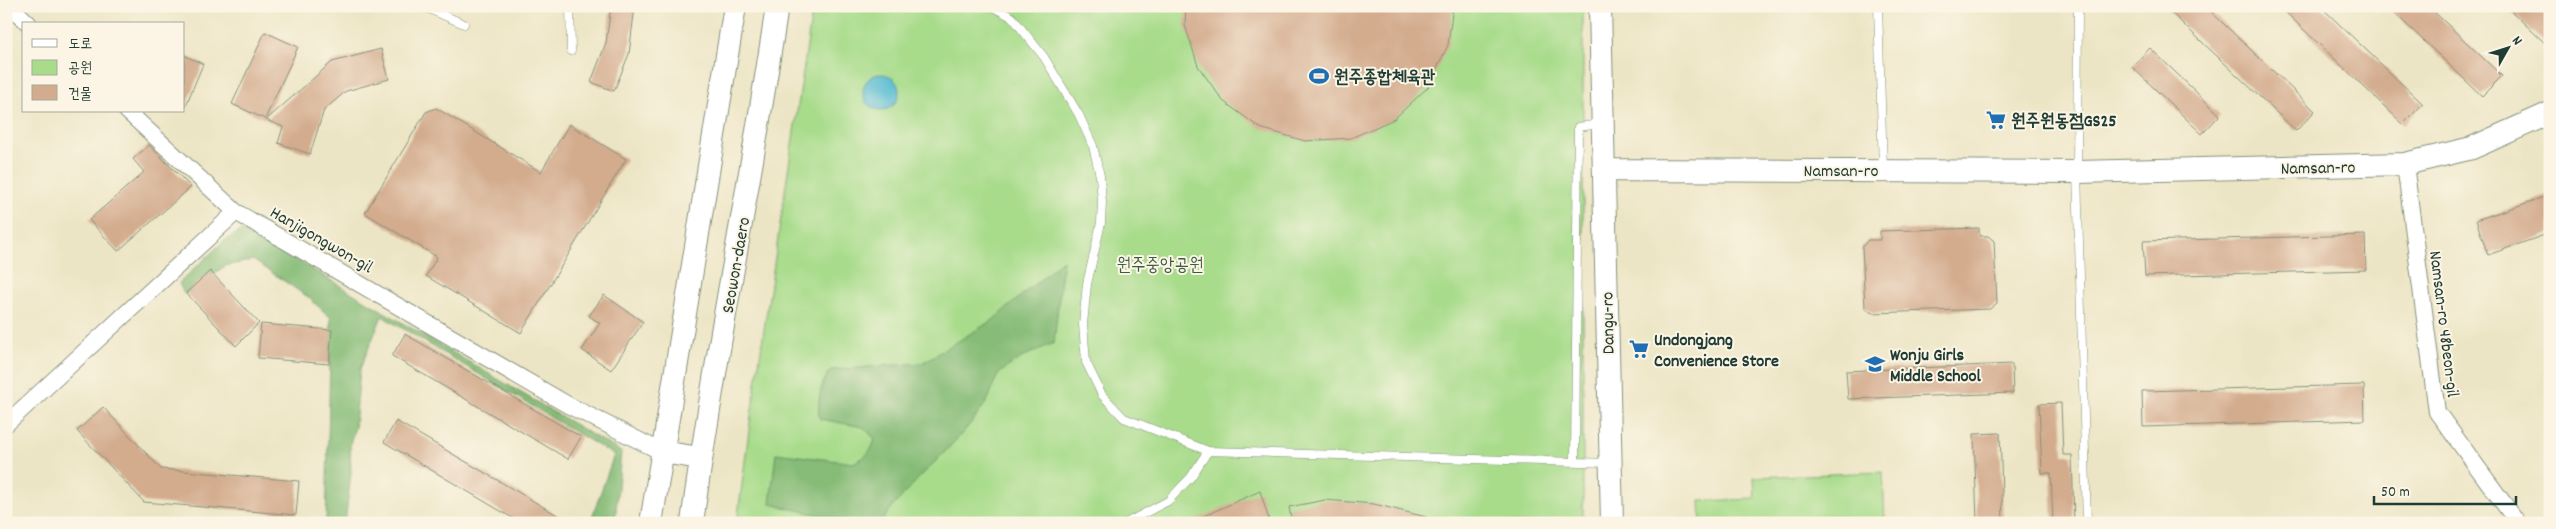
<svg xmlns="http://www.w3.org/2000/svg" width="2556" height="529" font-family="Dekko,'Poor Story',sans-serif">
  <rect width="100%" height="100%" fill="#fcf5e5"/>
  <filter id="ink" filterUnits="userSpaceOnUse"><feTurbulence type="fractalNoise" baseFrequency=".02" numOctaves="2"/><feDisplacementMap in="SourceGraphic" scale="10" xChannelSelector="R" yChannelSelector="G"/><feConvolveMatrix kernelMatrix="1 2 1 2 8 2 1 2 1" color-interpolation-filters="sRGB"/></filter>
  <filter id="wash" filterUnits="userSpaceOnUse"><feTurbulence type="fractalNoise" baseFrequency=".0096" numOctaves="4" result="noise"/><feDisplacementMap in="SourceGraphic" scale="20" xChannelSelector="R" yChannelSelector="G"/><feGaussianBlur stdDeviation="1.12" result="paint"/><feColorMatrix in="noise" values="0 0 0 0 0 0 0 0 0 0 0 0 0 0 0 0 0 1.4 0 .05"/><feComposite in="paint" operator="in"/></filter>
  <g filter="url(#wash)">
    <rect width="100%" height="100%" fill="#ece5c5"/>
    <path fill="#a8dc8b" stroke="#648c60" d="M813,6H1583V523H737L750,423Z
      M1883,472L1885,523H1701L1700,501L1755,499L1754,477Z"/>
    <path fill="#86bc77" stroke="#527c56" d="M244,229L621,452L615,523H590L614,455L382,316L360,369L355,427L350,444L351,473L345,523H326L331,318L308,297L253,260L225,266L184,294L179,283L224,241Z
      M1063,260L1054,343C1035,351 1017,358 1001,372C993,379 992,394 986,403C956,447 912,479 880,523H856L770,504L776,453L853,463C865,457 872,452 875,439L863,427L820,419C816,407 821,379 831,370L922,363L993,320Z"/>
    <path fill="#55bbd3" stroke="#3a7c84" d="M863 92a18 18 0 1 1 36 0a18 18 0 1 1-36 0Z"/>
    <g id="blocks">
      <path fill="#d3ab8d" d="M611,6H635L629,54L614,91L591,82L606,43Z
        M1186,6H1453L1448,45L1428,87L1394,119L1351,138L1305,141L1260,128L1223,101L1198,66L1185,25Z
        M2164,6H2205L2315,111L2296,131Z
        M2279,6H2320L2423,104L2403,124Z
        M2387,6H2428L2502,76L2482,96Z
        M2506,6H2550V48Z
        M265,32L298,47L265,119L232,104Z
        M2150,48L2220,115L2202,134L2132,67Z
        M381,49L389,79L346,91L324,110L310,154L278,143L283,127L266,120L332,62Z
        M184,55L203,64L184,110Z
        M436,108L541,172L569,124L626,159L521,333L426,276L437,257L365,213L426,112Z
        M149,145L191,187L118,251L89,220L144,172L133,159Z
        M2550,195V233L2488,255L2476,220Z
        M1979,228V236H1988L1994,241L1997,303L1990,309L1872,313L1865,308L1862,247L1868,240H1880V231Z
        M2365,235L2366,270L2145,276L2143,241Z
        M210,271L259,323L236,346L186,293Z
        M604,295L643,322L611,370L582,350L600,323L589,316Z
        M261,324L332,330L329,364L258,358Z
        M405,334L581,437L568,459L392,356Z
        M2012,364L2013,393L1848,399L1846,371Z
        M2364,385L2365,420L2143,427L2142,391Z
        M2061,403L2063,455H2072L2074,523H2053L2051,473H2042L2039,404Z
        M103,407L161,469L299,481L296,515L144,502L77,431Z
        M396,421L571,523H521L384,442Z
        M2000,433L2003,523H1977L1974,434Z
        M1260,491L1270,523H1188Z
        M1325,500L1374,504L1426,517V523H1292L1289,507Z"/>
    </g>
  </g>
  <g filter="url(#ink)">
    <use href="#blocks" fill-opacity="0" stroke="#86917c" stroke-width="1"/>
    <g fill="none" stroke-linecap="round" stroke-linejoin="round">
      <defs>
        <path id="lane" d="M422,6L464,24
          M570,6L571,51
          M991,6L1012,17L1044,57L1079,115L1093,146L1100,176L1102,202L1101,223L1087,284L1083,324L1086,362L1102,395L1124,418L1208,451
          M1878,6L1883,169
          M2078,6L2077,172L2087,523
          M1575,463L1578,127L1600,124
          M1126,523L1168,501L1191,477L1208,451L1610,463"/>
        <path id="street" d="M10,6L29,24
          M127,111L236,212L568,405L662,452
          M2405,164L2437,412L2518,523
          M6,424L236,212"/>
        <path id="secondary" d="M1600,6L1612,523
          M1605,170L2077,172L2405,164L2472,148L2550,113
          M662,452L700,458
          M651,523L735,6
          M692,523C715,350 752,179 777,6"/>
      </defs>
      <use href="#lane" stroke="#86917c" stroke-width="9"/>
      <use href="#street" stroke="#86917c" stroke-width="18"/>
      <use href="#secondary" stroke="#86917c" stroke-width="24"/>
      <use href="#lane" stroke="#fff" stroke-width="8"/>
      <use href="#street" stroke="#fff" stroke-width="16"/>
      <use href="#secondary" stroke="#fff" stroke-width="22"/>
    </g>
  </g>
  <defs>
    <symbol id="stadium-bare" viewBox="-9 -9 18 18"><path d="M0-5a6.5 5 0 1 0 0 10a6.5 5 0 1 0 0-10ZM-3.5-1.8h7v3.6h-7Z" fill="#1f6fb2" stroke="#fcf5e5" stroke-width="2.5" paint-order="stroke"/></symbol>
    <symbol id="supermarket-bare" viewBox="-9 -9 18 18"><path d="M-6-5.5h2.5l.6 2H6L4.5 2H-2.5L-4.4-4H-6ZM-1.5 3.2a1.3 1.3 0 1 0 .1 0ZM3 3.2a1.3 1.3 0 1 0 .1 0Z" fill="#1f6fb2" stroke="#fcf5e5" stroke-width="2.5" paint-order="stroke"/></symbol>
    <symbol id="school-bare" viewBox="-9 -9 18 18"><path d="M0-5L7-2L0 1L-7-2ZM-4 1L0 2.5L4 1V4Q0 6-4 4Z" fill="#1f6fb2" stroke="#fcf5e5" stroke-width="2.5" paint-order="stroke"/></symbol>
  </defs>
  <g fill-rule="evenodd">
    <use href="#stadium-bare" x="1305" y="62" width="28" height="28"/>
    <use href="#supermarket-bare" x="1982" y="106" width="28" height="28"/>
    <use href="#supermarket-bare" x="1625" y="335" width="28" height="28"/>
    <use href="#school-bare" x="1861" y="350" width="28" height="28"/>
  </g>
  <g text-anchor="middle" stroke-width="4" stroke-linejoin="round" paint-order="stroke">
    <g font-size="18" font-weight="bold" fill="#1f3d34" stroke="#fcf5e5" text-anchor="start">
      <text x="1334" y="82">원주종합체육관</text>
      <text x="2011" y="126">원주원동점GS25</text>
      <text x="1654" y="345">Undongjang<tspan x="1654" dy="21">Convenience Store</tspan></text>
      <text x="1890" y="360">Wonju Girls<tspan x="1890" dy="21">Middle School</tspan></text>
    </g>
    <g font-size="18" fill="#1f3d34" stroke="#fcf5e5">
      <text transform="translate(2318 167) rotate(-1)" y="6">Namsan-ro</text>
      <text x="1841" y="176">Namsan-ro</text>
      <text transform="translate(322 239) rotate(30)" y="6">Hanjigongwon-gil</text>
      <text transform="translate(735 265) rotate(-80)" y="6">Seowon-daero</text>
      <text transform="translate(1607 323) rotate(-91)" y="6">Dangu-ro</text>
      <text transform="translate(2445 324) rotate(83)" y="6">Namsan-ro 48beon-gil</text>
    </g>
    <g font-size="18" fill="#3a5d45" stroke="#fcf5e5">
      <text x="1160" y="270">원주중앙공원</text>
    </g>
  </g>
  <rect width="2556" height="529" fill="none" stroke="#fcf5e5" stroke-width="25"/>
  <rect x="22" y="22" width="162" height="90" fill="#fcf5e5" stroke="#a4ab9e"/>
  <rect x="32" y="39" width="25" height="8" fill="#ffffff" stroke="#a4ab9e"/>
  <text x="68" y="48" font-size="15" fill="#1f3d34">도로</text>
  <rect x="32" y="60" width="25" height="15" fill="#a8dc8b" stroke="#a4ab9e"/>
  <text x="68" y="72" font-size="15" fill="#1f3d34">공원</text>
  <rect x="32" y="85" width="25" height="15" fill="#d3ab8d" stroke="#a4ab9e"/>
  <text x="68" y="98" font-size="15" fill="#1f3d34">건물</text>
  <g transform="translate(2508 48) rotate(51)" stroke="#fcf5e5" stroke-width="4" paint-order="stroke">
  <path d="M0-4L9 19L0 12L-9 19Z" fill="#1f3d34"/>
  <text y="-8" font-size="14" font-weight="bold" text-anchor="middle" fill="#1f3d34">N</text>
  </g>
  <path d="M2374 496v8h142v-8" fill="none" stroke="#1f3d34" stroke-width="2.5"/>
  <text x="2381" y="496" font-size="15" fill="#1f3d34" stroke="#fcf5e5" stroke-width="4" paint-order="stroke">50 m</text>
</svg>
